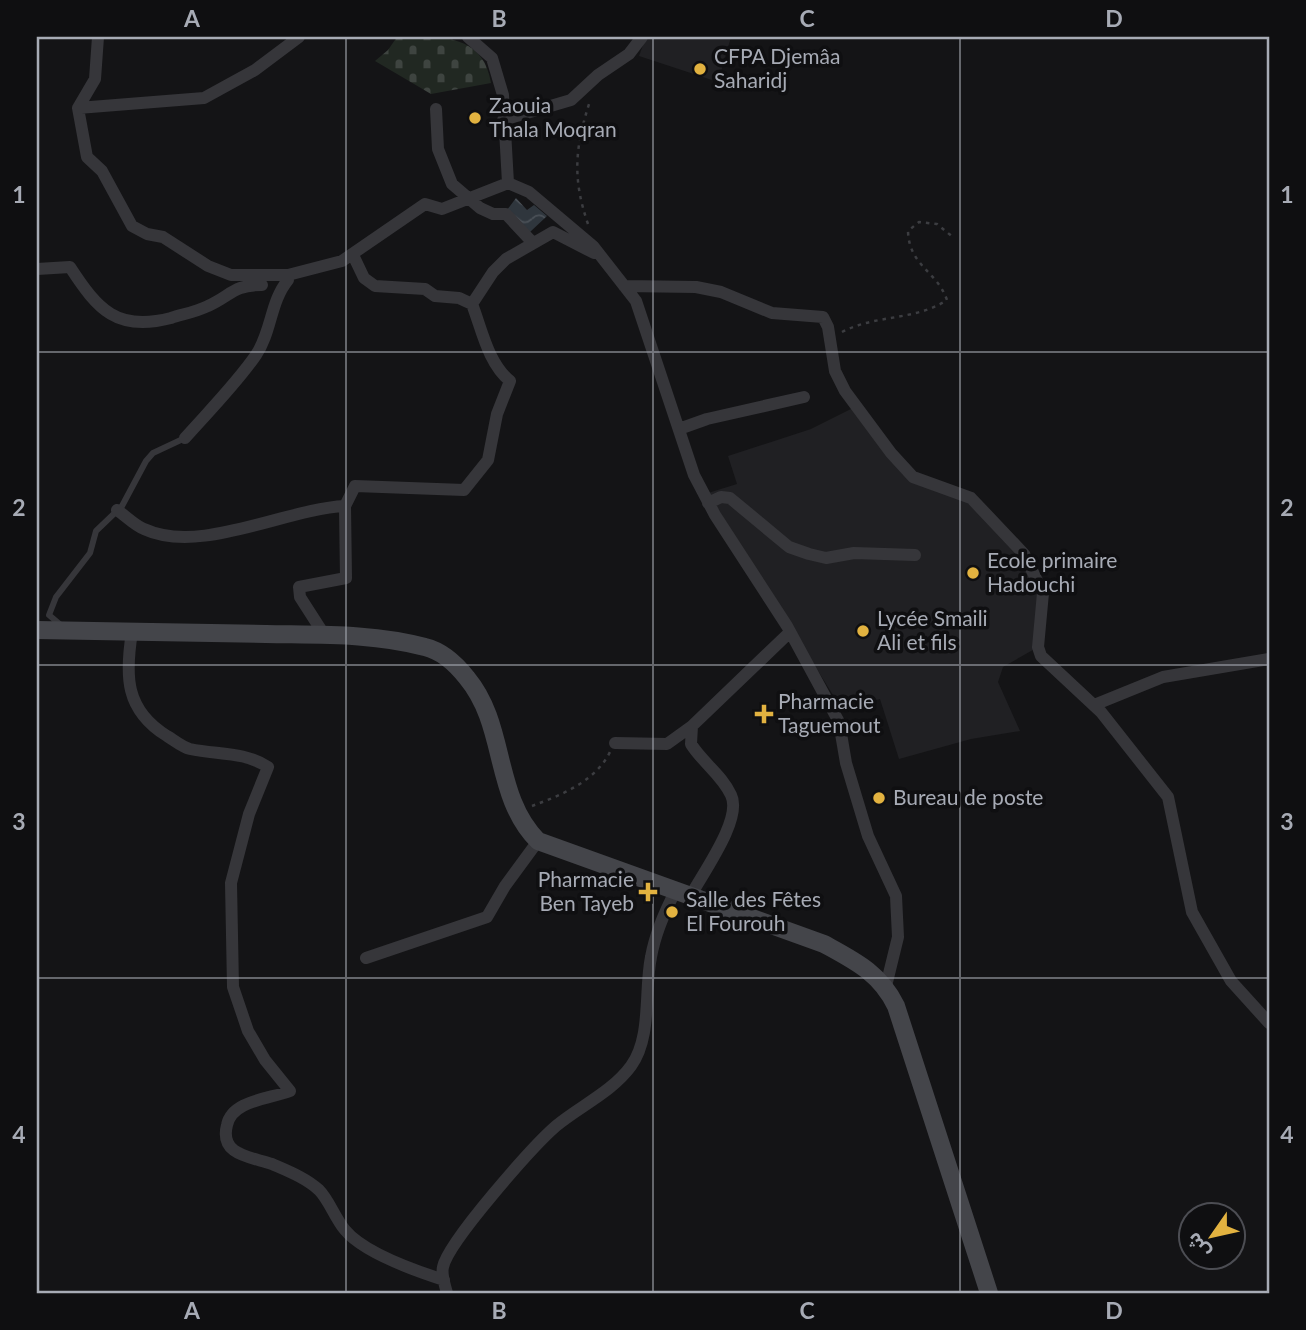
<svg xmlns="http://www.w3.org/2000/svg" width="1306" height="1330" font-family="Lato,'Noto Sans Arabic',sans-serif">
  <defs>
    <pattern id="cemetery-stones" width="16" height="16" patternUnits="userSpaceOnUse" patternTransform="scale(1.75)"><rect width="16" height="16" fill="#212822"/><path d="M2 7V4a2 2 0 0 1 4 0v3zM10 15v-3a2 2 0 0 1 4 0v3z" fill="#3e4440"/></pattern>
    <pattern id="water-waves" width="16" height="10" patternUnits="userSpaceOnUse" patternTransform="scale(1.75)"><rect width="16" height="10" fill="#2f363d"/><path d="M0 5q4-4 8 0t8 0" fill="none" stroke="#4a5057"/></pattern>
  </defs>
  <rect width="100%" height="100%" fill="#141416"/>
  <path fill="#202023" d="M646,37H731L718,82L639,56Z
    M855,407L913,477L971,498L1041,583L1038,647L1003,667L998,682L1020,731L971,739L899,759L880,699L841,708L708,493L737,484L728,456L811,429Z"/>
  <path fill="url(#cemetery-stones)" d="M397,37C437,37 483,32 491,83L431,94L375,61L388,50Z"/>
  <path fill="url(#water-waves)" d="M516,198L527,210L534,205L547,216L530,232L507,210Z"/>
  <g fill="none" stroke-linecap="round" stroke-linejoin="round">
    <path stroke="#3c3d41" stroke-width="2.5" stroke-dasharray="3.5 5" stroke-linecap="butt" d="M588,224C572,178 575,147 590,101
      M842,332C877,314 915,321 947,300C937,271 909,266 908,231L919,222L937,224L954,238
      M532,806C561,795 595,782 610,752"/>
    <path stroke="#36363a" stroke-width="6" d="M63,627L49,615L56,597L90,553L96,531L122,506L146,461L153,453L185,438"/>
    <path stroke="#36363a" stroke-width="12" d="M299,37L255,70L204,98L78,108L87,157L102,171L132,226L147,234L163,237L208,266L231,275H288L342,261L425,204L442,209L508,183L529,192L593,246L636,301L694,475L715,515L787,626L839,722L846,763L868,836L896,896L898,937L886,986
      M468,37L492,58L503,95L508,183
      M78,108L95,79L98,37
      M436,109L438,149L452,184L480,208L493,214H506L533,243
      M503,120L571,100L598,75L629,54L642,37
      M353,255L364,278L375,286L425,289L435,296L459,298L472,304L493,272L506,259L553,232L594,253
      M37,269L70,267C98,310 117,332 171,318C183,314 196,312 208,306C232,295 233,285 262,285
      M624,286L696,287L721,292L772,313L823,317L828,327L835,371L845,391L891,453L913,477L971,498L1024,554L1043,593L1038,647L1041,656L1101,712L1168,797L1192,912L1231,981L1269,1023
      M679,429L707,419L804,397
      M185,438C209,411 236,384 256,355C272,331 270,302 288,280
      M708,503L721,497L730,498L789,547L809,554L826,558L854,553L915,555
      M117,510C126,516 134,525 144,529C200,555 285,509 345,506
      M132,632C125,676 125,710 167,736C174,740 182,747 190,749C218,755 243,751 268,767L249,814L231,883L233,987L248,1031L265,1060L290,1091C270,1099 232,1100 227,1125C219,1156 252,1157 272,1164C288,1171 306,1178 319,1190C329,1200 335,1218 345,1230C363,1252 416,1271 444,1280
      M325,636L300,597L299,587L346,578L345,506L355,486L464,490L488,460L497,414L510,381C488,363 482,330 472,304
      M1094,705L1163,677L1269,659
      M615,743L667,744L692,726
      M690,897C702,874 743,819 731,795C722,775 702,762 691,744L692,726L790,632
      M366,958L487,917L505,886L538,841
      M447,1293C445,1285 441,1275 443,1267C448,1242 533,1146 556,1126C580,1106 612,1092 631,1066C652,1037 644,991 651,957C655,935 665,911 675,892"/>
    <path stroke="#44454a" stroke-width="18" d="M37,630C113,631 190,633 266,634C319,635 373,633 425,647C442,651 456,664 467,678C507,726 493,796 538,841L824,944C855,961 880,973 896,1006L989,1293"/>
  </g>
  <path fill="none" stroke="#a7abb5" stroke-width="2" stroke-opacity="0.55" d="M346,37V1293M653,37V1293M960,37V1293M37,352H1269M37,665H1269M37,978H1269"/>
  <g fill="#e2b240" stroke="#0f0f11" stroke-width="2.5">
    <circle cx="700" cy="69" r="7"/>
    <circle cx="475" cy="118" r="7"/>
    <circle cx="973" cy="573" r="7"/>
    <circle cx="863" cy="631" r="7"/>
    <path d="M760.5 703.5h7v7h7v7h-7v7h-7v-7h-7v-7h7z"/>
    <circle cx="879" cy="798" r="7"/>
    <path d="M644.5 881.5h7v7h7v7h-7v7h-7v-7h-7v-7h7z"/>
    <circle cx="672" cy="912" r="7"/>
  </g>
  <g text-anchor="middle" stroke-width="7" stroke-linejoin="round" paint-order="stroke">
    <g font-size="21" fill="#a7abb5" stroke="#0f0f11" text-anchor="start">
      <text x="714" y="64">CFPA Djemâa<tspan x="714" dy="24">Saharidj</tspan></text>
      <text x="489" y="113">Zaouia<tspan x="489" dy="24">Thala Moqran</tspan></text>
      <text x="987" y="568">Ecole primaire<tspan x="987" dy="24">Hadouchi</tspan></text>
      <text x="877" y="626">Lycée Smaili<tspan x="877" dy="24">Ali et fils</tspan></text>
      <text x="778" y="709">Pharmacie<tspan x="778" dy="24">Taguemout</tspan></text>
      <text x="893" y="805">Bureau de poste</text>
      <text x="634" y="887" text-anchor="end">Pharmacie<tspan x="634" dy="24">Ben Tayeb</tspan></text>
      <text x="686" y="907">Salle des Fêtes<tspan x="686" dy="24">El Fourouh</tspan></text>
    </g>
  </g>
  <rect width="1306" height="1330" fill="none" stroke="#0f0f11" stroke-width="77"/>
  <g transform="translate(1212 1236) rotate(236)"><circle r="33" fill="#0f0f11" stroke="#4c4d53" stroke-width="2"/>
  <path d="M0-5L12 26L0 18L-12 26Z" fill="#e2b240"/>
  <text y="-10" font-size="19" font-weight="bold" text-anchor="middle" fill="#a7abb5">ش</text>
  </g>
  <rect x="38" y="38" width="1230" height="1254" fill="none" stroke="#a7abb5" stroke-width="2.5"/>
  <g font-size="23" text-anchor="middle" font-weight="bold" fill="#a7abb5">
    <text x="192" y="27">A</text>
    <text x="499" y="27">B</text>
    <text x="807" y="27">C</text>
    <text x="1114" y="27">D</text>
    <text x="19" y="203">1</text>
    <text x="1287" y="203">1</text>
    <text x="19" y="516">2</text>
    <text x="1287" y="516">2</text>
    <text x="19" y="830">3</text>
    <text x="1287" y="830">3</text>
    <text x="19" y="1143">4</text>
    <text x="1287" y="1143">4</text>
    <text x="192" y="1319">A</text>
    <text x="499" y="1319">B</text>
    <text x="807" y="1319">C</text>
    <text x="1114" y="1319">D</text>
  </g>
</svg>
